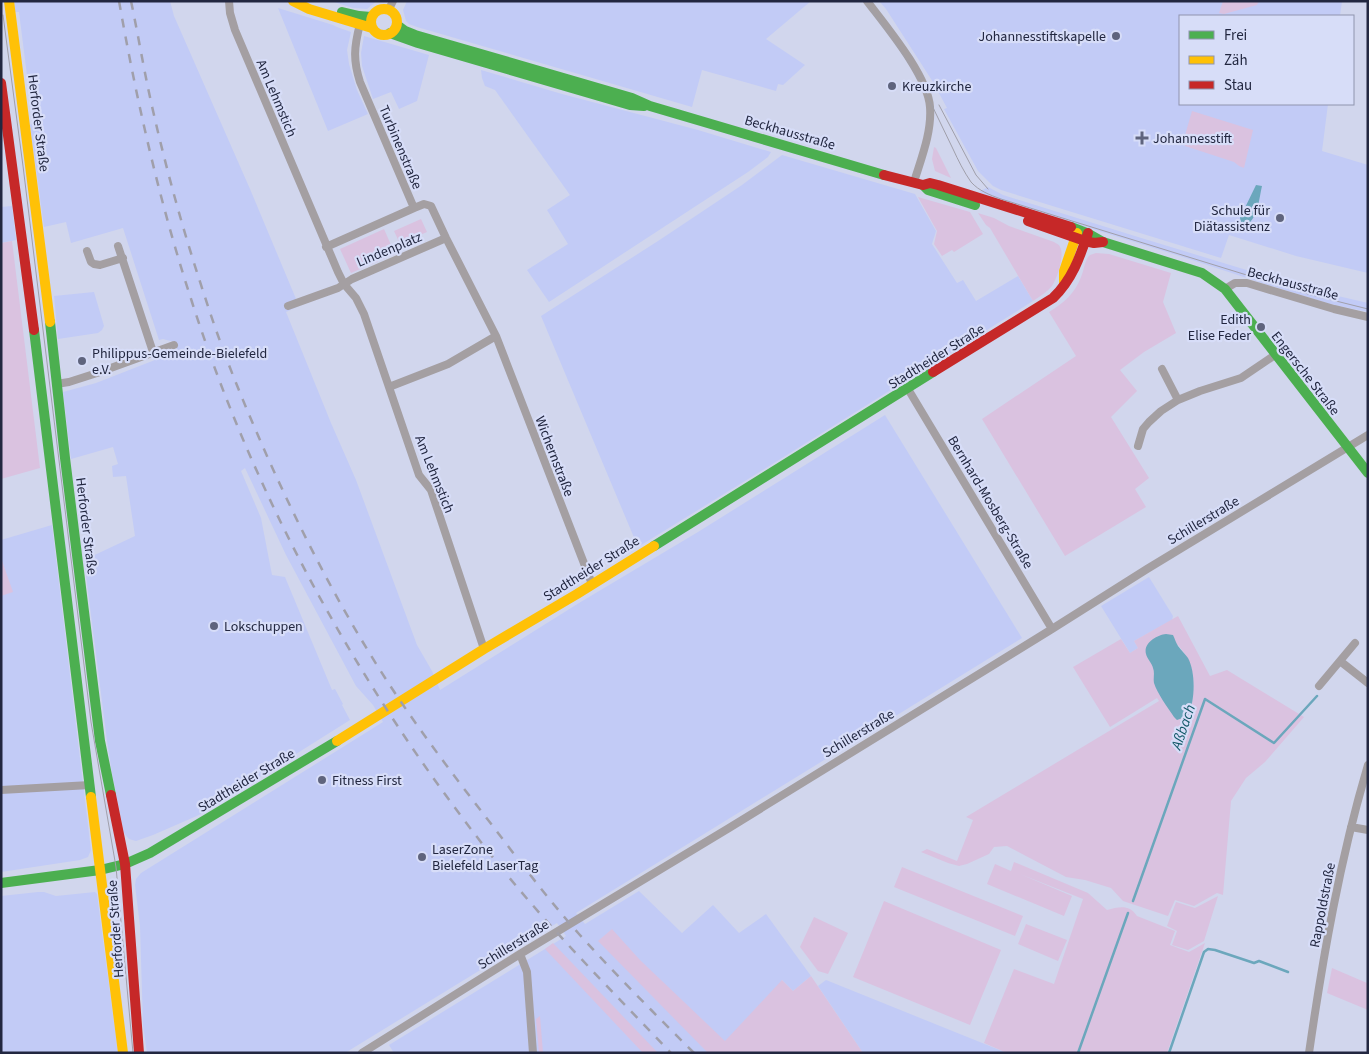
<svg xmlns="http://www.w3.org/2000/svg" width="1369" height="1054" font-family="'Source Sans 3',sans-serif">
  <rect width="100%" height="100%" fill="#d1d6ed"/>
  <path fill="#c2cbf6" d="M14,1H170L174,16L250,189L299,306L286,312L331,423L356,480L417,645L432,671L440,690L579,603L698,532L885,415L1022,638L576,913L585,924L639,891L682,933L713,905L739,933L766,914L811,976L793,991L782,980L748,1053H394L389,1045L566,936L557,923L345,1053H147L143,1025L140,926L135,885L136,879L141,873L383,722L373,705L356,686L286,555L245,468L241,471L261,518L272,575L285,577L332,690L335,689L343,704L342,705L350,720L199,815L153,835L136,841L129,839L124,833L112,773L107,741L84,560L135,536L126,476L113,477L112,466L118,464L113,447L71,459L63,392L96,383L178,351L174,342L163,339L159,340L123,228L71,243L66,222L44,227L30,125L33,123L19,12H15Z
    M331,1H377L367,9L353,8Z
    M407,1H811L766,39L805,65L783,85L778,84L776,91L702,70L692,107L417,27L409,24L406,21L403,10Z
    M879,1H1342L1340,16H1180V104H1328L1322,151L1368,165V273L1296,256L1229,235L1221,258L1001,190L993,186L978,171L944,109L947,108L933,82L886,9Z
    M278,8L333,25L337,27L351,32L347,50L349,64L357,90L368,114L328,131Z
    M364,36L429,55L417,101L399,109L391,92L373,99L362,66L361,53Z
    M481,70L562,94L698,130L771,152L768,157L748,172L549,302L527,270L568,244L547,210L570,195L495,90L485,86L482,78Z
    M782,155L915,194L936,231L932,244L957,283L963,280L976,301L1018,276L1033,301L766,468L638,547L541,316L658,241L742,185Z
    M988,187L1003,195L1138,237L1312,290L1368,303V312L1330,304L1265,284L1186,258L993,198L979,192Z
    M12,206L16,240L1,243V207Z
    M94,292L104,326L102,330L98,333L58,339L54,296Z
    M52,525L91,850L88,857L80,860L1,872V596L12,591L1,558V540Z
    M1149,577L1173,616L1172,620L1134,641L1138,648L1130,653L1101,606Z
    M38,892H44L56,896L95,892L97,894L118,1053H1V896Z
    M826,980L1007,1053H863L818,986Z"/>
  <path fill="#dac2e0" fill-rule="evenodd" d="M1223,1H1259L1257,5L1224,14L1219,13Z
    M1192,111L1253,130L1244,168L1239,166L1234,162L1185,146L1183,142Z
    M934,147L936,148L951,178L935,171L932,159Z
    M918,197L970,212L983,234L954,252L952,250L942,256L934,244L937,231Z
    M978,213L994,218L1009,226L1054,242C1057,244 1059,244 1060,247C1065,255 1057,279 1052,286C1047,292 1040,296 1033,301L990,228L986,225Z
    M421,219L427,232L400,244L394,231Z
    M384,229L395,254L351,273L340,249Z
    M12,241L40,468L1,479V243Z
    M1096,253L1109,254L1171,273L1163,302L1176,333L1144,352L1120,370L1137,391L1111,417L1149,478L1135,489L1146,507L1065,556L982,419L1076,356L1049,312C1064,303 1075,293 1081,277C1084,270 1084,264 1088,257L1090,255Z
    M1,558L13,592L1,596Z
    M1178,616L1210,676L1227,670L1304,717L1265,762L1246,778L1231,801L1223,895L1217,893L1194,906L1175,900L1168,916L1123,901L1111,888L1085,880L1066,877L1007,846L994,847L989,854L967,864L959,866L948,863L921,852L927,849L957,861L973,820L966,817L1159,701L1157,698L1110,727L1073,667L1121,639L1130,653L1138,648L1134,641ZM1178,645C1181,649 1185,653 1187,658C1196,672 1194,697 1190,712L1164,701L1154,682L1155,673L1153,665Z
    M1014,862L1088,893L1107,910C1119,907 1129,904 1137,916L1175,931L1170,945L1189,952L1205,943L1167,1053H1007L984,1043L1014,969L1054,984L1083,899L1020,874L1072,896L1064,916L987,884L995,864L1011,871Z
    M902,867L1023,916L1015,936L894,887Z
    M1218,896L1204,941L1188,950L1172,945L1177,931L1167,926L1176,902L1195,908Z
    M884,901L1001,950L970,1025L853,977Z
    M814,917L848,933L828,974L818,971L800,947Z
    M1026,924L1067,940L1058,961L1018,944Z
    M612,929L640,960L725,1041L782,980L793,991L811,976L863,1053H708L598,941Z
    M553,943L658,1053H643L545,949Z
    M1332,968L1367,983L1368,1010L1327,993Z
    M540,1016L543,1053H539L536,1019Z"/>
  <path fill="#6ba7bc" d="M1256,185L1262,186C1259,199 1258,217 1247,225L1241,222L1240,218Z
    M1166,634L1173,635C1175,639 1176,643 1178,646C1181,650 1185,654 1188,658C1196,673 1195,701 1188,716L1177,720L1174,717C1168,708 1157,693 1154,683C1153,678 1155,673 1153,668C1152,663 1147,659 1146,654C1143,643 1157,635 1166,634Z"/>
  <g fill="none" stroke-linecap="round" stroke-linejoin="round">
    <path stroke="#6ba7bc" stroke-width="2.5" d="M1133,901L1205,699L1274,743L1317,696
      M1078,1053L1128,913
      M1169,1053L1204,952L1208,949L1215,950L1254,963L1259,961L1288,972"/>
    <path stroke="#a49fa2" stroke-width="8" d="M229,1L230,13L235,30L338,272L344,284L356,298L364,314L419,475L431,490L484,649
      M867,1C886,26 928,76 930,107C932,132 921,159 914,182
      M389,9L393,1
      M360,24C354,47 353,60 360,82L414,208L424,204L431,206L446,238L496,336L592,584
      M118,246L153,352
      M326,247L414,208
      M87,251L91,262L94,264L100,265L123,258
      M1225,289L1235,283H1247L1334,309L1368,317
      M288,306L338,288L352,279L446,238
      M1162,369L1178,400
      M56,384L69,382L97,373L174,345
      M389,387L448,364L496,336
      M908,389L1052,629
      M1138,446L1143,429L1149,422L1161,411L1178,400L1200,391L1241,378L1275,355
      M1340,661L1368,683
      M1319,686L1355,643
      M1,790L90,785
      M1351,827L1368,830
      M520,954L527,972L533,1053
      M362,1053L520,954L729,828L1052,629L1147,569L1368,435
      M1309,1053C1323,956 1340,859 1368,765"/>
    <path stroke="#4caf50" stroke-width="10" d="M342,12L359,16L371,17
      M397,25L405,31L415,35L632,98L650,106L884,175
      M390,33L418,43L630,105L644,106
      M923,185L928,190L975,205
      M1071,227L1089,234L1103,242L1202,273L1225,289L1368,473
      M50,322L65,458L100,741L111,795
      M34,330L91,797
      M654,546L933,372
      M1,883L100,870L125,864L150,853L337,741"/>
    <path stroke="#ffc107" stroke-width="10" d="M9,1L50,322
      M293,1L309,9L372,28
      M371 22a13 13 0 1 1 26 0a13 13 0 1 1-26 0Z
      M1064,285V271L1077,233
      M337,741L484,649L577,594L654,546
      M91,797L123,1053"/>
    <path stroke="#c62828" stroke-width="10" d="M1,83L34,330
      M884,175L923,185L930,183L938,185L1071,227
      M1028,221L1085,241L1094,243L1103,242
      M933,372L1053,298C1072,280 1080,257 1088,233
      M111,795L125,864L139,1053"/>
    <path stroke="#a09faa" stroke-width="1" d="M864,1C887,31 909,60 926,93C935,112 944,130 953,149C958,160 964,172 971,182C979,191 990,195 1001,199L1308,294L1368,309
      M3,15L23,166L91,722L116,867L133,1053
      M939,105L976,175L988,189"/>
    <path stroke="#a09faa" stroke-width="2.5" stroke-dasharray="9 9" stroke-linecap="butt" d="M119,1C137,103 160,204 192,302C257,505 363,694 495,860C549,928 611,990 671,1053
      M131,1C139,39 145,77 154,115C168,176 185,237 205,297C222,351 244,404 267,456C303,536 343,614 391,687C422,734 457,780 492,825C520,862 548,899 579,934C616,975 655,1014 694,1053"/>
  </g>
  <g fill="#5f647d" stroke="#d7ddf8" stroke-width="2">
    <circle cx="1116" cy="36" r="5"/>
    <circle cx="892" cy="86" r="5"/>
    <path d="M1139.5 130.5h5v5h5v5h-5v5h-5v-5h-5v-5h5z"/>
    <circle cx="1280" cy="218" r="5"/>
    <circle cx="1261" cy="327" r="5"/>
    <circle cx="82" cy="361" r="5"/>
    <circle cx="214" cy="626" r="5"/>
    <circle cx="322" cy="780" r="5"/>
    <circle cx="422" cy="857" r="5"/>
  </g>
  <g text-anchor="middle" stroke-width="4.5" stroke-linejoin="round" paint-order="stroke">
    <g font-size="14" fill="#222740" stroke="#d7ddf8" text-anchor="start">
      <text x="1106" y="41" text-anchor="end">Johannesstiftskapelle</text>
      <text x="902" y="91">Kreuzkirche</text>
      <text x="1153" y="143">Johannesstift</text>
      <text x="1270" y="215" text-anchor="end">Schule für<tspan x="1270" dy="16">Diätassistenz</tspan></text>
      <text x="1251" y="324" text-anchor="end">Edith<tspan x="1251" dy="16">Elise Feder</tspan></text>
      <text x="92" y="358">Philippus-Gemeinde-Bielefeld<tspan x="92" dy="16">e.V.</tspan></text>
      <text x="224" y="631">Lokschuppen</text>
      <text x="332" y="785">Fitness First</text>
      <text x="432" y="854">LaserZone<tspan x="432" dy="16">Bielefeld LaserTag</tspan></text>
    </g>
    <g font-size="14" fill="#222740" stroke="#d7ddf8">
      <text transform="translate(277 98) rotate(67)" y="5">Am Lehmstich</text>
      <text transform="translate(39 123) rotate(83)" y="5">Herforder Straße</text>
      <text transform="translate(790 132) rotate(16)" y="5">Beckhausstraße</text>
      <text transform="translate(401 147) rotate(67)" y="5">Turbinenstraße</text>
      <text transform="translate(389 249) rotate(-23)" y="5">Lindenplatz</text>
      <text transform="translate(1293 283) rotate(15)" y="5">Beckhausstraße</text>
      <text transform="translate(936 356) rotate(-32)" y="5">Stadtheider Straße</text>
      <text transform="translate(1306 373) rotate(52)" y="5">Engersche Straße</text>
      <text transform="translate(555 456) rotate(69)" y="5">Wichernstraße</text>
      <text transform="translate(435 474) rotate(68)" y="5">Am Lehmstich</text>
      <text transform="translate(991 502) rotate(59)" y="5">Bernhard-Mosberg-Straße</text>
      <text transform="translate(1203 520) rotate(-31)" y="5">Schillerstraße</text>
      <text transform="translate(87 526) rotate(83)" y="5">Herforder Straße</text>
      <text transform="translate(591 568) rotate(-32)" y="5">Stadtheider Straße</text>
      <text transform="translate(858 733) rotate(-31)" y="5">Schillerstraße</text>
      <text transform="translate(246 780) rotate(-31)" y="5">Stadtheider Straße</text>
      <text transform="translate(1322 905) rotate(-79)" y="5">Rappoldstraße</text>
      <text transform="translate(115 929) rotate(-94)" y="5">Herforder Straße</text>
      <text transform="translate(513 944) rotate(-32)" y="5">Schillerstraße</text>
    </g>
    <g font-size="15" font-style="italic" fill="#115867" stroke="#d7ddf8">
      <text transform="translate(1183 727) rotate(-71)" y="5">Aßbach</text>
    </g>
  </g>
  <rect width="1369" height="1054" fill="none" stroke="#222740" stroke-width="5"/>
  <rect x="1179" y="15" width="175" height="90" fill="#d7ddf8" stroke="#8f94ae"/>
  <rect x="1189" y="31" width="25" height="8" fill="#4caf50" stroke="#8f94ae"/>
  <text x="1224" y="40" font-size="15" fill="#222740">Frei</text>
  <rect x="1189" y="56" width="25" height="8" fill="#ffc107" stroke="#8f94ae"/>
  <text x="1224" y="65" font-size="15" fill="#222740">Zäh</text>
  <rect x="1189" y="81" width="25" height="8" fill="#c62828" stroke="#8f94ae"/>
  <text x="1224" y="90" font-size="15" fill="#222740">Stau</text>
</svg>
